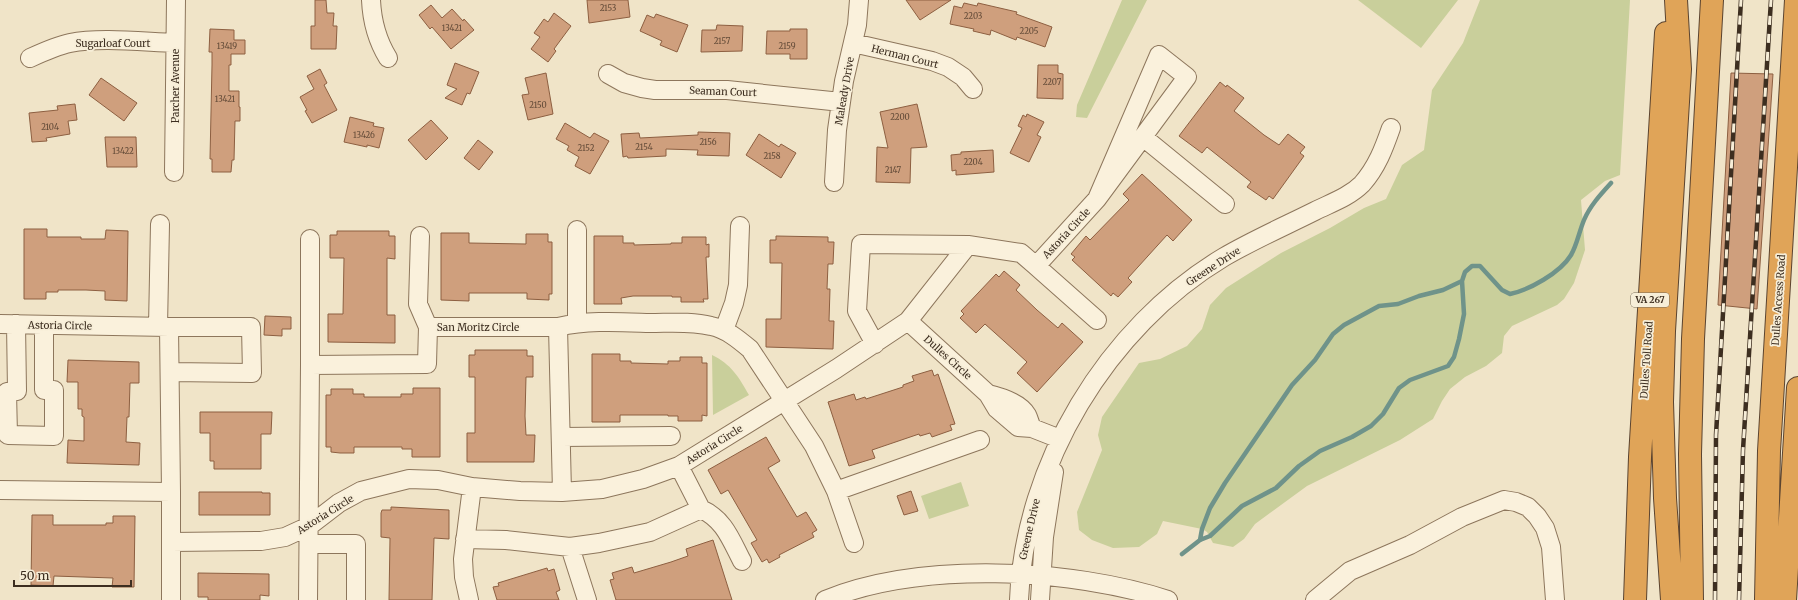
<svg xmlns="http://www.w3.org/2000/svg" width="1798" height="600" font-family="Merriweather,serif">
  <rect width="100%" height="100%" fill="#f0e4c8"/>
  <path fill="#c9cf9b" d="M1122,0H1147L1087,118L1076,117L1077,105Z
    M1358,0H1458L1421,48Z
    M1480,0H1630L1620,175L1605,181L1581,200L1585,250L1574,283L1564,299L1557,305L1512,326L1504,336L1502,353L1486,366L1465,377L1450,389L1442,401L1433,419L1400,440L1307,486L1255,524L1244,539L1233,547L1213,543L1207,532L1202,529L1163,521L1157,534L1139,547L1113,548L1092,540L1079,530L1077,512L1102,450L1098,435L1102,417L1139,363L1160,359L1187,346L1202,329L1210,305L1226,288L1281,253L1330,228L1364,208L1386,199L1402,165L1424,150L1432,90L1463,43Z
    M712,355C731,364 739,377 749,395L713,415Z
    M961,482L969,506L929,519L921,496Z"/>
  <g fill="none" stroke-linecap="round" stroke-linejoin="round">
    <path stroke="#6f938a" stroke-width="4.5" d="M1200,540L1202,529L1210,508L1225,483L1292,385L1315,360L1333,334L1344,325L1379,306L1398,304L1419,296L1443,290L1462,281
      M1182,554L1200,540L1210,536L1242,506L1276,488L1299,466L1320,451L1352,437L1371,426L1383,414L1399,388L1410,380L1448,366L1454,357L1459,339L1464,314L1462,281L1465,272L1472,266H1480L1502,290L1510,294C1529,290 1560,273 1571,255C1577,245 1579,232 1584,220C1590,206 1600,195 1611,183"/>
  </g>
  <path fill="#cf9f7d" stroke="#8d5f41" d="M315,0H326L327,13H334L333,26H337L336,49H311V26H315Z
    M587,0H628L630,17L589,23Z
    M906,0H951L920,20Z
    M964,3L977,6L978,3L1017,12L1016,14L1052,27L1045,47L1017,37L1016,40L991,30L990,35L973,31L974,29L950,24L954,6L962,8Z
    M431,5L442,18L452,9L463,21L464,19L474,30L451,49L432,27L430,29L419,15Z
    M554,13L571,26L554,49L556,51L548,62L531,49L540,37L534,33L544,19L548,22Z
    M656,14L688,25L677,52L660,45L662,41L640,31L647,15L654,18Z
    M717,25L743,26L742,51L701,52L702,30H716Z
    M210,29L234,30V40H245V54H231V65H229V91H239V107H240V121H235L234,160H232L231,172H212V159H210L212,65V52H209Z
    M790,29H807V59H790V54H766L767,31H790Z
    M455,63L479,72L470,94L467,93L462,105L445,98L457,89L447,85Z
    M1038,65H1058V73L1063,74V99L1037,98Z
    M320,69L327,83L324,85L337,110L312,123L305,111L307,110L300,97L314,89L307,76Z
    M546,73L553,114L528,120L522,95L529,94L525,78Z
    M1731,73L1773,74L1757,309L1718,305Z
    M101,78L137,103L124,121L89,95Z
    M1220,82L1226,87L1227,85L1244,98L1234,111L1264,135L1279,145L1288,134L1305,147L1300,153L1304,156L1273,199L1269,196L1266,200L1247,187L1251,182L1207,147L1202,153L1179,136Z
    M75,104L77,120L68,121L70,134L46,138L47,141L32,142L29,113L58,110L57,106Z
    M917,104L927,147L911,148L910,183L876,182L877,147L888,148L880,112Z
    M1027,114L1044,122L1037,135L1041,137L1029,162L1010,153L1022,128L1018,126L1023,115L1026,117Z
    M350,117L374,123L373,126L384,128L379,148L367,145V147L344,142Z
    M431,120L448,138L426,160L408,140Z
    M565,123L590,138L594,133L609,141L590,174L575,166L579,157L567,150L569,146L556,139Z
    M698,132L730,133L729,156L697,155L698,150L666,149V156L628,158L627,156L623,157L621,134L639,133L640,138L698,135Z
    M759,134L779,147L781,144L796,153L781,178L746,155Z
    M105,137H136L137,167H107Z
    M478,140L493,152L479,170L464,158Z
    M993,150L994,172L956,175V170L952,171L951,155L961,154V152Z
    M1142,174L1192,220L1173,241L1167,235L1128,278L1132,282L1118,297L1113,293L1111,296L1072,260L1075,257L1071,254L1086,236L1090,240L1129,200L1123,194Z
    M24,229H47V237H81V239H105L106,230L128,231L127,301L105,300V291L86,290H58V292H46V299H24Z
    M337,231H389V236H395V259L387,258V315H395V343L328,342V314H343L344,258H330V235H337Z
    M441,233H469V243L526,244V234H548V242H552V294H549V300L527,299V293H469V301L441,300Z
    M594,236H623V243H634V245L671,244V243H682V237H706V245L709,244V257H706L708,299H703L704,302H681V297H672V296H633L621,298L622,304H594Z
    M776,236L828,237V242H834L833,264H828L827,289H830L829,321H834L833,349L766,347V319H781L782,263H770V240H776Z
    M1004,271L1020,285L1016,290L1037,310L1058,328L1062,323L1083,342L1037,392L1017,373L1027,362L1014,350L985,324L976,333L960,318L964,314L961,311L996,274L999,277Z
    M265,316L291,317V329H282V336L264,335Z
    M475,350H527V356H533V377H526L525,416L526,435H535L534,462H467V433H475V377H469V355H475Z
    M592,354H620V361H631V363L668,364V361H680V357H702V363H707V416L702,415V421H678V416H668V415H620V422H592Z
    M68,360L139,362V383H130L129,417H127L126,442L140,443L139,465L67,463L68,440L84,441V417L82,416V409H78V382H67Z
    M932,370L934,376L938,374L955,424L950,425L952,430L932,437L930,433L920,436L919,434L872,450L875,458L849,466L828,402L854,394L856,400L865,397L866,399L903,387V385L914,381L912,376Z
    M413,388H440V457H412V449H402V447H354V453H340L331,452V447H326V395H331V389H353V394H364V397H401V394H413Z
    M200,412H272L271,434H261V469H214V461H210V433H200Z
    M766,437L780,461L768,468L797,517L806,512L817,530L812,533L814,537L779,555L780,557L769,563L767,559L762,562L751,543L757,540L728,490L721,494L708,470Z
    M911,491L918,511L904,515L897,496Z
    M199,492H262V493H270V515H199Z
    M391,507L449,510V539L434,538L432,600H389L390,538L381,537V513L382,510H391Z
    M32,515H53V525H106V523H113V516H135L134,587H112L113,578L54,576L53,586L31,585Z
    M713,540L732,600H616L610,580L614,579L612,573L632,567L634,573L671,562L688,556L686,549Z
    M547,568L548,571L554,569L560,590L556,592L559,600H497L493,587L499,586L498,583Z
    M198,573L269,574V596L260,595V600H208V597H198Z"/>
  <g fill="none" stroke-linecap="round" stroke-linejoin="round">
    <defs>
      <path id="minor" d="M371,0C372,22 377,40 388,58
        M853,43L932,61L948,67L963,77L973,89
        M30,58C43,52 56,46 70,43C100,37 144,42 175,43
        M608,74L624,83L642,88L655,90H727L841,102
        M1143,137L1225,204
        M174,172L176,0
        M834,182L837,130L844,81L857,25L859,0
        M577,230V322
        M420,236L418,304L428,327
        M1036,266L1097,320
        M908,321L988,394L997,409L1018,427L1032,428L1060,439
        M0,324L169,327L171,492V600
        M16,324L17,391L7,392L8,435L54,436V390H44V325
        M158,327L160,224
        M169,327H251L252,373L170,372
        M558,327L562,492
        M724,330L734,303L738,285L740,226
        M875,344L857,311L861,244L968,245
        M310,365V239
        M988,394C1001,397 1020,403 1027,415C1029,419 1030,424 1032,428
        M561,437L671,436
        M0,490L171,492
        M836,491L980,440
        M701,509C724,519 731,540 742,561
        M465,539L506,540L570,547L599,543L650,532L701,509L679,466
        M172,542L261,541L285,537L309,526L339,503L361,491L409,479L438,480L472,487L520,491L562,492L602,489L643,479L679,466L836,369L908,321L968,245L1021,253L1036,266L1097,199L1187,77L1159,55L1097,199
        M309,544H356V600
        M570,547L587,600
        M308,600L310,365L427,364L428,327H558C588,320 619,322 650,323C670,323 691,321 711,326C726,329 738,339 750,349L814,446L836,491L854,543
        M469,600L464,577L463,559L472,487
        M825,600C921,561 1070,568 1168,600
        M1019,600C1024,465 1107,327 1224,257C1253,240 1285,226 1315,211C1331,203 1349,197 1362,184C1377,167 1384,148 1391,128
        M1040,600L1044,537L1054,472
        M1315,600L1350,571L1410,545L1462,517L1504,500L1516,502L1528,507L1537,516L1545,528L1551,547L1555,600"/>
      <path id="highway" d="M1635,600L1640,457L1666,33
        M1672,600L1665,498L1662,402L1664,331L1680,69L1676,0
        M1692,600L1690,454L1693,339L1712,0
        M1766,600L1769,451L1796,0
        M1785,600L1798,388"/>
    </defs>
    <use href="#minor" stroke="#8d765c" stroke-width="20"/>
    <use href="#highway" stroke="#5b4430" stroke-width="24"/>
    <use href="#minor" stroke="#faf1dc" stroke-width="18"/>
    <use href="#highway" stroke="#e0a458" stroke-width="22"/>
    <defs>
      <path id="rail" d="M1715,600L1716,435L1741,0
        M1739,600L1743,450L1771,0"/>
    </defs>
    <use href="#rail" stroke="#3d2e20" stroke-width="4.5"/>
    <use href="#rail" stroke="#f7eed8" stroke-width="3" stroke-dasharray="9" stroke-linecap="butt"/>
  </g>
  <g text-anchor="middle" stroke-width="3.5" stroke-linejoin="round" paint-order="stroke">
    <g font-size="8" fill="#624a37">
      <text x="608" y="11">2153</text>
      <text x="973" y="19">2203</text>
      <text x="452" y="31">13421</text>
      <text x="1029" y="34">2205</text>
      <text x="722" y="44">2157</text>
      <text x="227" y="49">13419</text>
      <text x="787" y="49">2159</text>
      <text x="1052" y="85">2207</text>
      <text x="225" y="102">13421</text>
      <text x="538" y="108">2150</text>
      <text x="900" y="120">2200</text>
      <text x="50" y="130">2104</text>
      <text x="364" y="138">13426</text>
      <text x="708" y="145">2156</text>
      <text x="644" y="150">2154</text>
      <text x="586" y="151">2152</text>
      <text x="123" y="154">13422</text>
      <text x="772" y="159">2158</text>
      <text x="973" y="165">2204</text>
      <text x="893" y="173">2147</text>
    </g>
    <rect fill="#f7eed8" stroke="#756857" stroke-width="1" x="1631" y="293" width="38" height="14" rx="3"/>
    <g font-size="9" font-weight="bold" fill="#3d2e20">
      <text x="1650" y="303">VA 267</text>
    </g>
    <g font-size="10" fill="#3d2e20" stroke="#f7eed8">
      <text x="113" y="47">Sugarloaf Court</text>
      <text transform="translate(905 56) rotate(14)" y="4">Herman Court</text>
      <text transform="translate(175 86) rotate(-90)" y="4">Parcher Avenue</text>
      <text transform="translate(723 91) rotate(2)" y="4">Seaman Court</text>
      <text transform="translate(844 91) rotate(-80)" y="4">Maleady Drive</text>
      <text transform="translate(1066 233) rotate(-47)" y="4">Astoria Circle</text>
      <text transform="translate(1213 266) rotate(-33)" y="4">Greene Drive</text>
      <text transform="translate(1778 300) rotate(-86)" y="4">Dulles Access Road</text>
      <text transform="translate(60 325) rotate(1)" y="4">Astoria Circle</text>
      <text x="478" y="331">San Moritz Circle</text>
      <text transform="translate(948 357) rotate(42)" y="4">Dulles Circle</text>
      <text transform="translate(1646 360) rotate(-86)" y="4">Dulles Toll Road</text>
      <text transform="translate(714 444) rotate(-32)" y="4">Astoria Circle</text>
      <text transform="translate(325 514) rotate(-32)" y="4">Astoria Circle</text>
      <text transform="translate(1029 529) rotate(-77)" y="4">Greene Drive</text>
    </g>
  </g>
  <path d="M14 580v6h117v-6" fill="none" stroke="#3d2e20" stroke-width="2"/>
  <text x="20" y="580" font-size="12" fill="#3d2e20" stroke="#f7eed8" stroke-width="3" paint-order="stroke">50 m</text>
</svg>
